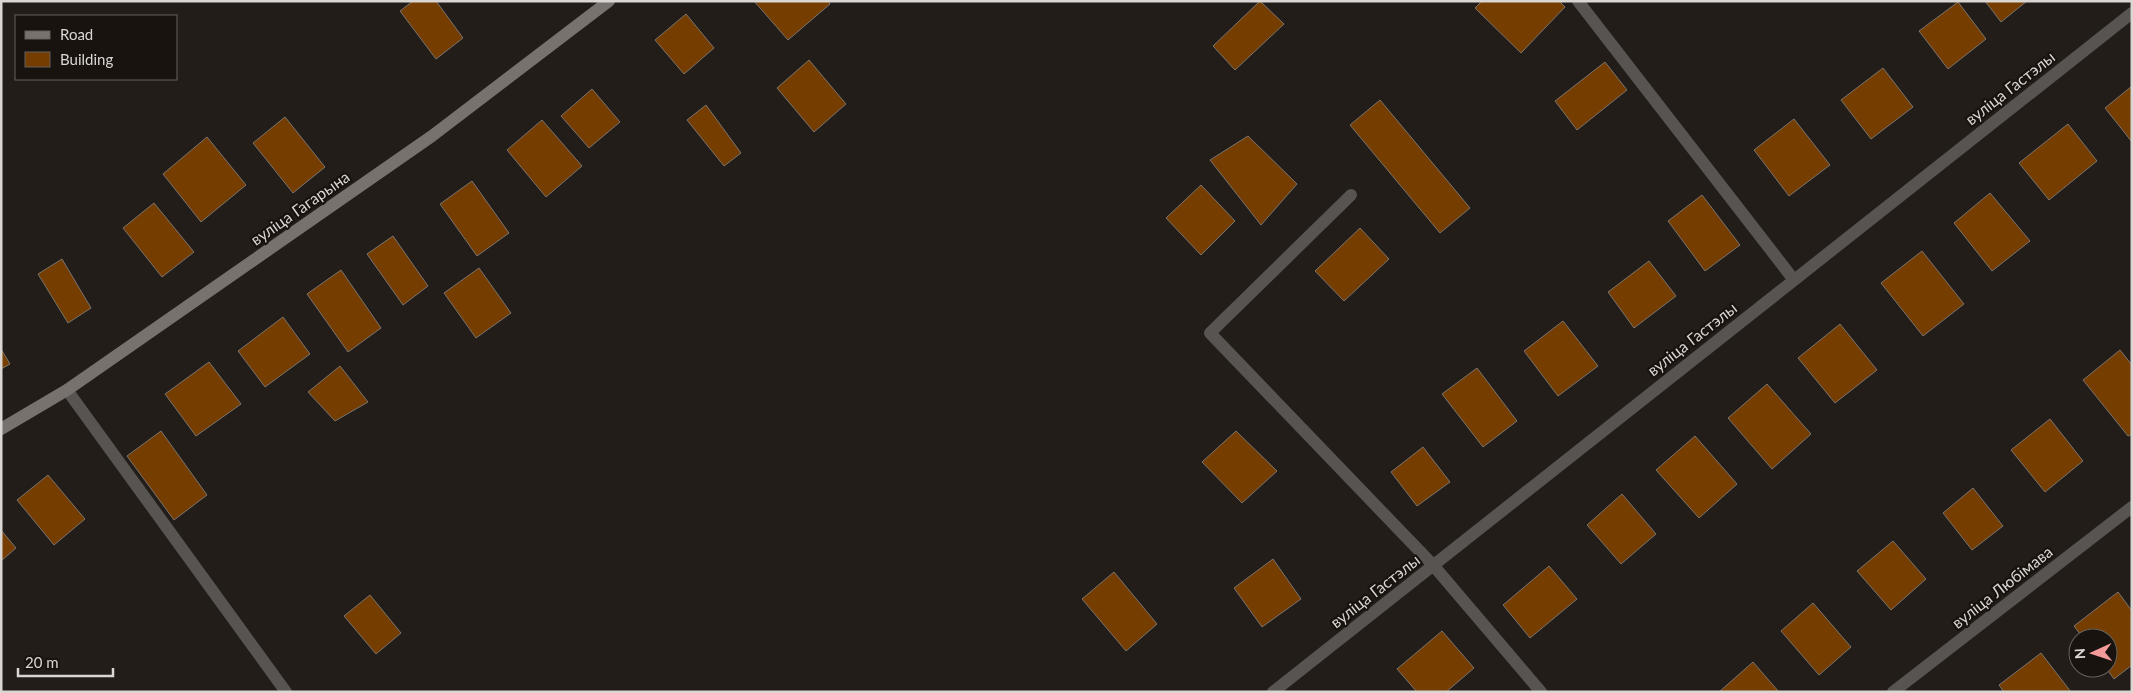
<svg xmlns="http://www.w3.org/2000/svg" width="2133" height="693" font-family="Lato,sans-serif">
  <rect width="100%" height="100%" fill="#221d18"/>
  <path fill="#753d00" stroke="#7b746f" d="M413,1H436L463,38L436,59L400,11Z
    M754,1H828L830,4L788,40Z
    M1260,1L1284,24L1235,70L1213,46Z
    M1482,1H1559L1565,7L1521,53L1475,8Z
    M1985,1H2027L2001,22Z
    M1958,2L1986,39L1948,69L1919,31Z
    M686,14L714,48L684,74L655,40Z
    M809,60L846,104L814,132L777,88Z
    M1605,62L1627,90L1577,130L1555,101Z
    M1883,68L1913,107L1871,139L1841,100Z
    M2132,86V142L2105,108Z
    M592,89L620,122L589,148L561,116Z
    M1380,100L1470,208L1440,233L1350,125Z
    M706,105L741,153L724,166L687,120Z
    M285,117L325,167L293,193L253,143Z
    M1794,119L1830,165L1789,196L1754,150Z
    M542,120L582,166L546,197L507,150Z
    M2068,124L2097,161L2049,200L2019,163Z
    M1248,136L1297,184L1261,225L1210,160Z
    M207,137L246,185L201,222L163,174Z
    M472,181L509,233L477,256L440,204Z
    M1201,185L1235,221L1201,255L1166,218Z
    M1990,193L2030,241L1992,271L1954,223Z
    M1702,195L1740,245L1705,271L1668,221Z
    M154,203L194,252L162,277L123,228Z
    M1360,228L1389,259L1344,301L1315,271Z
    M393,236L428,286L403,305L367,254Z
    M1922,251L1964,304L1923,336L1881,283Z
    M62,259L91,308L68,323L38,274Z
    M1649,261L1676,296L1634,328L1608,292Z
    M479,268L511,313L476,338L444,293Z
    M341,270L381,328L348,352L307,294Z
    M283,317L310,354L265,387L238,351Z
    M1563,321L1598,366L1558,396L1524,351Z
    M1840,324L1877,370L1835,403L1798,358Z
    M1,349L10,364L1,369Z
    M2120,350L2132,365V434L2128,436L2083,380Z
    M209,362L241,404L196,436L165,394Z
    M340,366L368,402L335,421L308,392Z
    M1477,368L1517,421L1483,447L1442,394Z
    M1767,384L1811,434L1772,469L1728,418Z
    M2050,419L2083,461L2045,492L2011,450Z
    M161,431L207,495L174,520L127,456Z
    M1236,431L1277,471L1242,503L1202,462Z
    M1695,436L1737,484L1699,518L1656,470Z
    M1423,447L1450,482L1417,506L1391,472Z
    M48,475L85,519L54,545L17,500Z
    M1973,488L2003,526L1972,550L1943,513Z
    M1622,494L1656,534L1621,564L1587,525Z
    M1,530L16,548L1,561Z
    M1893,541L1926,579L1891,610L1857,571Z
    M1273,559L1301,599L1262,627L1234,588Z
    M1549,566L1577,599L1530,638L1503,605Z
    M1114,572L1157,624L1126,651L1082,599Z
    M2118,592L2132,611V665L2114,679L2106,668H2108V638H2083L2074,626Z
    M370,595L401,633L376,654L344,616Z
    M1813,603L1851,647L1819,675L1781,631Z
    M1442,631L1474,668L1446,692H1417L1397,669Z
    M2041,653L2071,692H2004L1999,685Z
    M1753,662L1779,692H1719Z"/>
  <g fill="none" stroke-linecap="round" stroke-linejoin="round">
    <path stroke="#575451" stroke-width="12" d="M1578,1L1794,280
      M1351,195L1210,333L1433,565L1541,692
      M67,390L286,692"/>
    <path stroke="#575451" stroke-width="12" d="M1273,692L2132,13
      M1893,692L2132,507"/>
    <path stroke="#77726e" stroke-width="12" d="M1,429L67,390L432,136L609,1"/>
  </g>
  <g text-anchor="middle" stroke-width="4.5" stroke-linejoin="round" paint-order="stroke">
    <g font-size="16" fill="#dad6d3" stroke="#19130f">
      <text transform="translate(2010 88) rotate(-38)" y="6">вуліца Гастэлы</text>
      <text transform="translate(300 208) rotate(-35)" y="6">вуліца Гагарына</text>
      <text transform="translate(1692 339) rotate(-38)" y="6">вуліца Гастэлы</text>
      <text transform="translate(2002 587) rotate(-38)" y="6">вуліца Любімава</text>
      <text transform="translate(1375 591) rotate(-38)" y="6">вуліца Гастэлы</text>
    </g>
  </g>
  <rect width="2133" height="693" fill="none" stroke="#dad6d3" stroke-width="5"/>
  <rect x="15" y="15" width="162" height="65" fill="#19130f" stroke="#66615d"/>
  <rect x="25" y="31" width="25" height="8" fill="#77726e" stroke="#66615d"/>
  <text x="60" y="40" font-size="15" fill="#dad6d3">Road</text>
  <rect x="25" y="52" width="25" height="15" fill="#753d00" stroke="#66615d"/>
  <text x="60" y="65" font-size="15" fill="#dad6d3">Building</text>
  <g transform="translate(2093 653) rotate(267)"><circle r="24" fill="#19130f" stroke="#66615d"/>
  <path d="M0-4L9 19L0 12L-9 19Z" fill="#f59b99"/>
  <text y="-8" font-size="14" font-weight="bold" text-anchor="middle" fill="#dad6d3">N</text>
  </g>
  <path d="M18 668v8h95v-8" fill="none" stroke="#dad6d3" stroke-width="2.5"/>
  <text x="25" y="668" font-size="15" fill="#dad6d3" stroke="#19130f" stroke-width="4" paint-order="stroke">20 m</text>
</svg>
